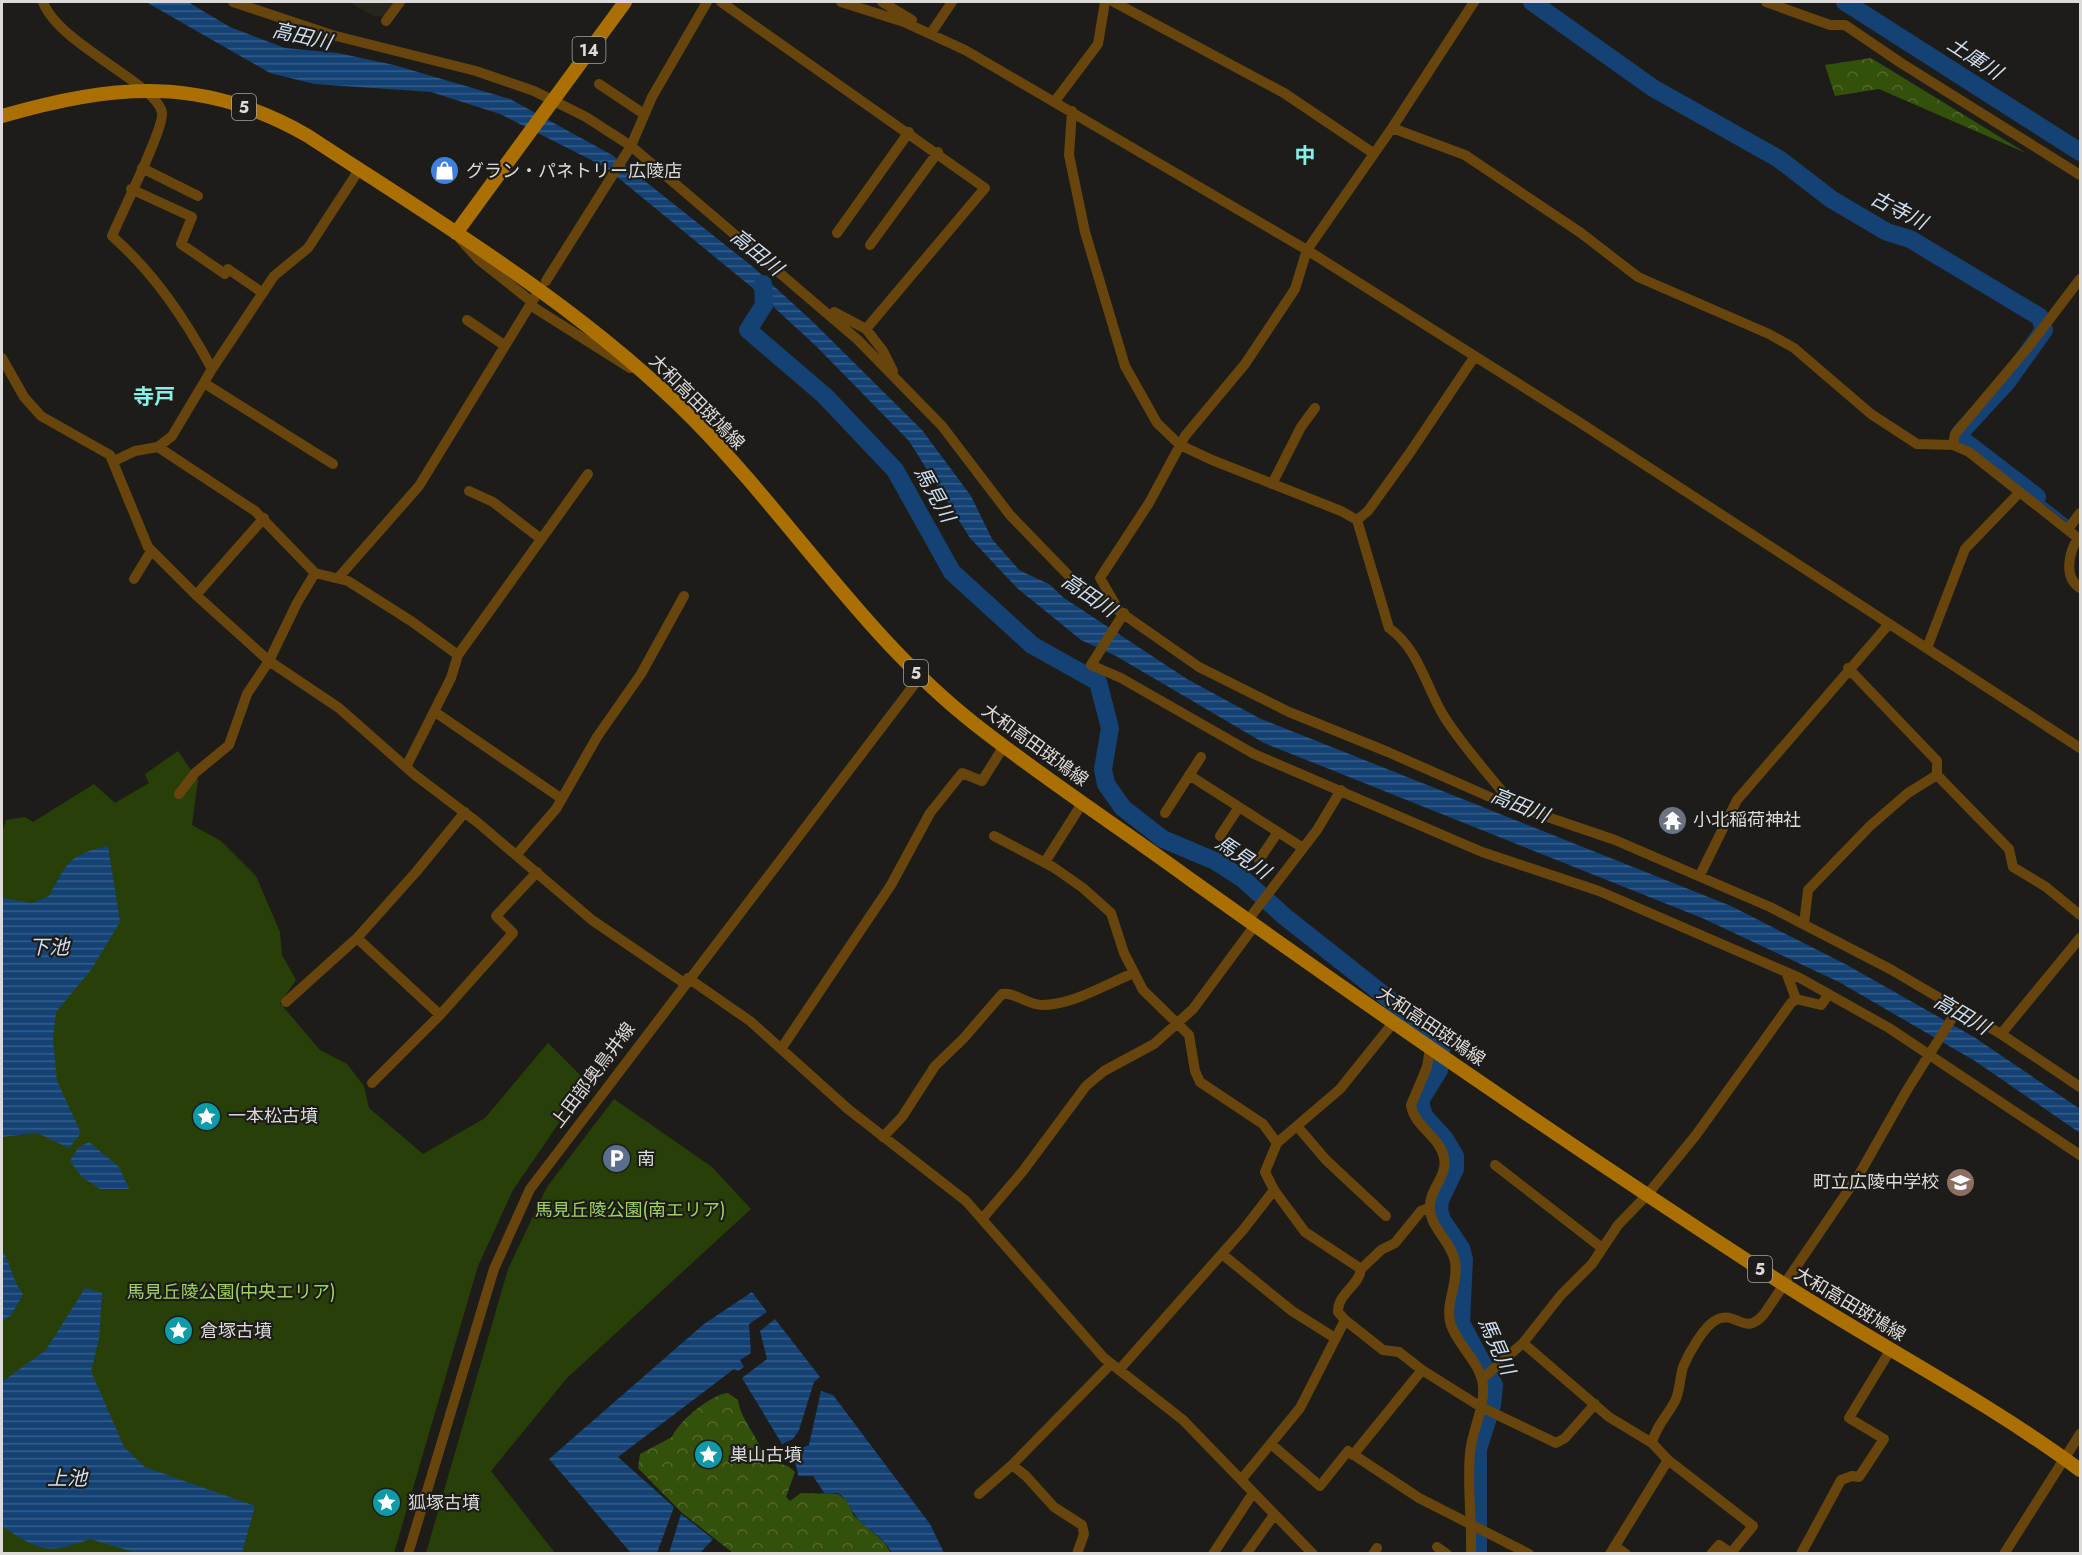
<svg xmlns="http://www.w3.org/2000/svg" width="2082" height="1555" font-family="Jost,'Noto Sans JP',sans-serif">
  <defs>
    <pattern id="forest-crowns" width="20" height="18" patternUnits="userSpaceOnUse" patternTransform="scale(1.5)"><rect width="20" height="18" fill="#34510b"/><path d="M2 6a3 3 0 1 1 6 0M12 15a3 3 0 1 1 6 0" fill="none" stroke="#51692e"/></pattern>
    <pattern id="water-rules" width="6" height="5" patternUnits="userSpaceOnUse" patternTransform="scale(1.5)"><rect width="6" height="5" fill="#144275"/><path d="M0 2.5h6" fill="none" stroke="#365d88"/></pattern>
  </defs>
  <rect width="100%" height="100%" fill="#1d1c18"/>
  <path fill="#28251c" d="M348,2H394L384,16H374Z"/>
  <path fill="url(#forest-crowns)" d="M1871,58L2026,153L1879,89L1835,96L1825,65Z
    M728,1393L738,1400C741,1422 760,1437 764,1459L788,1466L795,1472L786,1497L790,1501L801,1493L838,1494L848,1501L853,1515L884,1542L891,1553H733L681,1512L638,1468L640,1454L672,1437C678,1422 711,1394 728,1393Z"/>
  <path fill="#284008" d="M178,751L198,780L192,825L221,841L256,876L280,932L282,955L296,980L280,1003L320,1050L347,1064L364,1086L369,1108L423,1154L485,1118L548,1043L587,1082L513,1190L478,1266L394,1553H2V833L6,820L25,817L33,822L94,784L115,803L149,783L145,774Z
    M614,1099L712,1167L751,1209L567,1378L491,1471L555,1553H426L508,1269L547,1187Z"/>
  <path fill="url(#water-rules)" d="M146,2H188L230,27L285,48L338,53L394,65L510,99L612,155L753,267L813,322L922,430L971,496L992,539L1019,570L1049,584L1064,598L1187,679L1259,718L1731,906L1847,965L1974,1037L2080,1109V1133L1975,1061L1839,982L1702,918L1264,743L1116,656L1081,640L1017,588L970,538L909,441L817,347L754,289L605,167L500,114L431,92L314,84L270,73Z
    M108,846L120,922L91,970L56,1012L53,1039L57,1081L81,1133L69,1148L37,1133L2,1137V898L32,903L49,896C68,862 68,855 108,846Z
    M89,1142L119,1167L129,1189H100L82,1177L70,1161L78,1148Z
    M2,1250C12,1266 11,1278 23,1294L12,1314L2,1322Z
    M85,1288L102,1293L99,1339L91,1371L124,1447L145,1467L255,1506L242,1553H137L90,1539C48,1555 39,1551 2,1526V1382L46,1350Z
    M752,1292L767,1312L749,1324L751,1353L740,1360L744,1367L738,1371L734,1369L618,1457L674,1507L657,1553H631L549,1459L704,1324Z
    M775,1319L820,1377L814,1382L799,1430L793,1439L782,1444L742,1378L767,1359L760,1331Z
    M821,1391L833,1395L930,1524L944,1553H892C881,1533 866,1531 855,1515C847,1505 850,1501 838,1493L825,1494L813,1476H798C797,1457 783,1456 809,1445Z
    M681,1514L713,1539L700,1553H669Z"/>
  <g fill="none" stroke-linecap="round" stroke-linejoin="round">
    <path stroke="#144275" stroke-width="3" d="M2037,497L2070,523"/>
    <path stroke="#144275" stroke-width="18" d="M1532,2L1653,88L1779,159L1831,199L1887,232L1910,239L2040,317L2044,330L2007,382L1960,433V438L2037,497
      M1845,2L2080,152
      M763,284L764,305L748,330L825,396L895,470L952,572L1032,645L1098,682L1110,728L1103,769L1106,784L1123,808L1163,839L1215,861L1243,879L1284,916L1442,1041L1439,1070L1421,1099V1107L1425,1117L1445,1139L1455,1156V1169L1440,1200L1439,1210L1442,1220L1461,1248L1464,1259L1461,1323L1494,1385L1492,1405L1478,1449V1554"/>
    <path stroke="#68450d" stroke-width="10" d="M43,2C59,45 158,84 162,113C164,129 121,214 112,236C155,274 185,319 212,369
      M233,2L332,35L476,71L534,91L586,117L631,146L858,340L942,426L1010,515L1070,577L1199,667L1289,712L1388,752L1492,798L1615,840L1770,907L1890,969L2001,1034L2080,1087
      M721,2L985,188L866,329L883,351L893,371
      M841,2L904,22L965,50L1307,250L1579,422L2080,748
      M882,2L912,20
      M1114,2L1284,93L1373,153
      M1766,2L1830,25H1845L1901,63L2080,175
      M386,21L400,2
      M931,33L952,2
      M599,84L644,114
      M1055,101L1098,44L1105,2
      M1072,111L1069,155L1085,232L1125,366L1157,423L1180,445L1212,460L1341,511L1357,520L1389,628C1419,649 1426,688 1445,718C1465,749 1491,777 1514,806
      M1392,128L1465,155L1581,233L1638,277L1769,334L1794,348L1871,414L1917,444L1953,445L1969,452L2078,538C2069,552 2063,577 2080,588
      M142,168L198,196
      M131,189L192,217L181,244L225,274L228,269L263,293
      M837,233L909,132
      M460,239L478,259L532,302
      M870,245L938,152
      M546,281L631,146L652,97L707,2
      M530,305L630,368
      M834,312L866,329
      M467,320L504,345
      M2,358L24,397L41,416L110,455L148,547L196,595L269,661L339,708L415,775L477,822L592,920L684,983
      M204,383L333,464
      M1953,445L1955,434L2030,345L2080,279
      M158,447L255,511L315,573L348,581L411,621L458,655
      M114,461L135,451L158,447L172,436L212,369L274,276L308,248L359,170
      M1272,484L1301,427L1315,408
      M469,491L493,502L541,539
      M1357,520L1368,511L1409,454L1475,356
      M2068,529L2080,513
      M339,577L419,486L535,297
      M134,579L151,551
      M196,595L264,518
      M1118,609L1100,578L1149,503L1185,436L1245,364L1295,289L1307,250L1392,128L1474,2
      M1124,613L1091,665L1121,678L1254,754L1482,852L1599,891L1800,978L1889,1028L2080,1155
      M1927,648L1965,549L2019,493
      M1848,668L1937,761V775L2009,849L2013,867L2046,887L2080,915
      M435,712L562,799
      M406,767L451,678L458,655L588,474
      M1189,775L1303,848
      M179,794L195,773L229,745L247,694L269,661L297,603L315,573
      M1165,813L1201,757
      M994,836L1053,867L1083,888L1111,913L1124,953L1143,990L1189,1035L1195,1071L1200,1082L1263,1124L1277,1143
      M1220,836L1239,807
      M517,854L556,809L597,737L641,674L684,596
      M1259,860L1278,832
      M1045,862L1083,802
      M1700,875L1737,800L1889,624
      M1248,920L1317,830L1341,790
      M1804,924L1808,890L1870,826L1908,793L1937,775
      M357,938L440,1015
      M1786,972L1796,999
      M688,978L750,1021L848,1109L966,1201L1104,1358L1183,1420L1313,1554
      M286,1002L357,938L416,872L465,812
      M1393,1023L1340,1089L1277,1143L1265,1172L1274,1190L1305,1232L1361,1269C1360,1285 1337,1294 1338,1312L1345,1320L1383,1350L1399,1352L1422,1370L1481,1407L1556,1443L1565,1438L1595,1404
      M2001,1034L2080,938
      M1430,1048L1427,1067L1411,1105C1414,1127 1440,1136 1444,1158C1448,1177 1428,1190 1430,1209C1431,1229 1452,1242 1455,1262C1459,1283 1444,1305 1451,1325C1458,1346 1481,1363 1483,1386C1485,1408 1472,1430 1470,1453C1467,1486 1472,1520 1471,1554
      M781,1049L891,885L930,813L962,773L982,781L1004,746
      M372,1083L440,1015L513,933L496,916L537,872
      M1297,1126L1326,1160L1386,1216
      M883,1137L902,1117L935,1066L963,1039L1002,994C1015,992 1028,1005 1042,1005C1073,1005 1106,984 1134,973
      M1495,1165L1602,1248
      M982,1219L1023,1171L1086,1086L1104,1071L1154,1044L1193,1009L1255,925
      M1222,1254L1292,1311L1335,1338
      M1361,1269L1381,1250L1395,1243L1421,1211L1429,1208
      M1523,1343L1609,1417L1652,1443
      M1119,1370L1243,1230L1274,1190
      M1482,1379L1523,1343L1561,1295L1592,1264L1618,1225L1647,1195L1696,1135L1791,1003L1796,999L1821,1005L1829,994
      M1271,1444L1320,1486L1348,1451L1419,1498L1529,1554
      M1353,1455L1422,1370
      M1668,1460L1753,1526L1731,1553L1719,1545L1711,1554
      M1012,1465L1026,1476L1054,1507L1082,1525L1084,1534L1077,1554
      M1241,1480L1300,1408L1345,1320
      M979,1494L1012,1465L1111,1364
      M1615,1546L1626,1554
      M1437,1547L1447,1554
      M408,1554L494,1269L530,1189L920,677
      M1213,1554L1253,1493
      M1246,1554L1274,1515
      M1373,1554L1377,1548
      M1610,1554L1668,1460L1652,1443C1655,1427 1669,1414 1676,1399C1680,1389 1680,1377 1683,1367C1689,1353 1704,1325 1718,1319C1737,1311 1745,1337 1764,1314L1860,1173L1907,1090L1958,1009
      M1801,1554L1841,1480L1852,1476L1859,1477L1884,1439L1849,1418L1891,1349
      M2004,1554L2080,1434"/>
    <path stroke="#aa7004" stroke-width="14" d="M2,116C113,84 203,75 308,136C442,224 582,307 695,421C792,520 866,639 976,725C1046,780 1122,829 1194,882C1386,1019 1579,1152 1777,1280C1877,1345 1984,1399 2080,1470
      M456,233L625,2"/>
  </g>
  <defs>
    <symbol id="shop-disc" viewBox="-11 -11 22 22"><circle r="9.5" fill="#3f7fe0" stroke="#1d1c18"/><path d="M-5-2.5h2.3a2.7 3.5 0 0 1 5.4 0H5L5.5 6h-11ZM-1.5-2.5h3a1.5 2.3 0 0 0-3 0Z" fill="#fff"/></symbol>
    <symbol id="temple-disc" viewBox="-11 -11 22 22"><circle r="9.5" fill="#6b7280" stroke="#1d1c18"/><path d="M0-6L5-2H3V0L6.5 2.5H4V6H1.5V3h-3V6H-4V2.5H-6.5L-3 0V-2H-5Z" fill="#fff"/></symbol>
    <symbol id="sight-disc" viewBox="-11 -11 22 22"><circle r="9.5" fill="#0f9aa8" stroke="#1d1c18"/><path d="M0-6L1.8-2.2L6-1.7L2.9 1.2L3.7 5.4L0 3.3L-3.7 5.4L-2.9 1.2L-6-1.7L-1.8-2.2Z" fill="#fff"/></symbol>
    <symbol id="parking-disc" viewBox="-11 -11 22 22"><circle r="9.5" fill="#5c6f8a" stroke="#1d1c18"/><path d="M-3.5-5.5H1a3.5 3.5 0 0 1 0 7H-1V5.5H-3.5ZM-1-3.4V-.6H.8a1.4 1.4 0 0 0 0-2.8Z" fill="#fff"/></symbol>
    <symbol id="school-disc" viewBox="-11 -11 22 22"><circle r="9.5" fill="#8d6e63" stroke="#1d1c18"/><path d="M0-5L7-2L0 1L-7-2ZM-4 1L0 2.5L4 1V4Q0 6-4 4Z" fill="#fff"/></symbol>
  </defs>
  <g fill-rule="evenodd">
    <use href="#shop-disc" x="428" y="154" width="33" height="33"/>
    <use href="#temple-disc" x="1656" y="804" width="33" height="33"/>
    <use href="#sight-disc" x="190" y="1100" width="33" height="33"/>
    <use href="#parking-disc" x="600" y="1142" width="33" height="33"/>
    <use href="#school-disc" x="1944" y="1166" width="33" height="33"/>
    <use href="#sight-disc" x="162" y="1314" width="33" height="33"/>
    <use href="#sight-disc" x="692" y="1438" width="33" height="33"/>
    <use href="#sight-disc" x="370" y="1486" width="33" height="33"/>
  </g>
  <g text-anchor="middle" stroke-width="4.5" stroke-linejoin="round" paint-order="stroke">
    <g fill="#1d1c18" stroke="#a3a29f" stroke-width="1.5">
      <rect x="572.5" y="37" width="33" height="26" rx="4.5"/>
      <rect x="232" y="94" width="24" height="26" rx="4.5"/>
      <rect x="904" y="660" width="24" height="26" rx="4.5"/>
      <rect x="1748" y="1256" width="24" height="26" rx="4.5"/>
    </g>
    <g font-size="16" font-weight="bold" fill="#dcdbd9">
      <text x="589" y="56">14</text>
      <text x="244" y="113">5</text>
      <text x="916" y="679">5</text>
      <text x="1760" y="1275">5</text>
    </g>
    <g font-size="18" fill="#dcdbd9" stroke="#1d1c18" text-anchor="start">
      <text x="466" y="177">グラン・パネトリー広陵店</text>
      <text x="1693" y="826">小北稲荷神社</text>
      <text x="228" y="1122">一本松古墳</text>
      <text x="637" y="1165">南</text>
      <text x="1939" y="1188" text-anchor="end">町立広陵中学校</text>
      <text x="200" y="1337">倉塚古墳</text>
      <text x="730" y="1461">巣山古墳</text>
      <text x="408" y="1509">狐塚古墳</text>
    </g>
    <g font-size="18" fill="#dcdbd9" stroke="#1d1c18">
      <text transform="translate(697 402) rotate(45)" y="6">大和高田斑鳩線</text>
      <text transform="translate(1035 745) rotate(36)" y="6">大和高田斑鳩線</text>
      <text transform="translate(1431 1026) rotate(34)" y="6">大和高田斑鳩線</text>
      <text transform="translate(593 1075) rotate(-53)" y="6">上田部奥鳥井線</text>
      <text transform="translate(1850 1304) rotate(31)" y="6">大和高田斑鳩線</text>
    </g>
    <g font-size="18" fill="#9cd261" stroke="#1d1c18">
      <text x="630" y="1216">馬見丘陵公園(南エリア)</text>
      <text x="231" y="1298">馬見丘陵公園(中央エリア)</text>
    </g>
    <g font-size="20" font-style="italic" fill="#cfdef1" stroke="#1d1c18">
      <text transform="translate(302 36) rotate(13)" y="7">高田川</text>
      <text transform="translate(1975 58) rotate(33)" y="7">土庫川</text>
      <text transform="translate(1899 210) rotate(27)" y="7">古寺川</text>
      <text transform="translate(757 252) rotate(39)" y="7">高田川</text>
      <text transform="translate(935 494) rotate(61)" y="7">馬見川</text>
      <text transform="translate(1089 595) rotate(34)" y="7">高田川</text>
      <text transform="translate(1520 805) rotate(22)" y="7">高田川</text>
      <text transform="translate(1243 857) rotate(34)" y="7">馬見川</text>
      <text x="49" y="954">下池</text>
      <text transform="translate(1962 1014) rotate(30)" y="7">高田川</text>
      <text transform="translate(1497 1346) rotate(66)" y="7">馬見川</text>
      <text x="67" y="1485">上池</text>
    </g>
    <g font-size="21" font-weight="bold" fill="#87f0e5" stroke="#1d1c18">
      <text x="1305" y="163">中</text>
      <text x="154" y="404">寺戸</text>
    </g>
  </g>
  <rect width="2082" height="1555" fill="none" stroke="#dcdbd9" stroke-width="6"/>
</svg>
